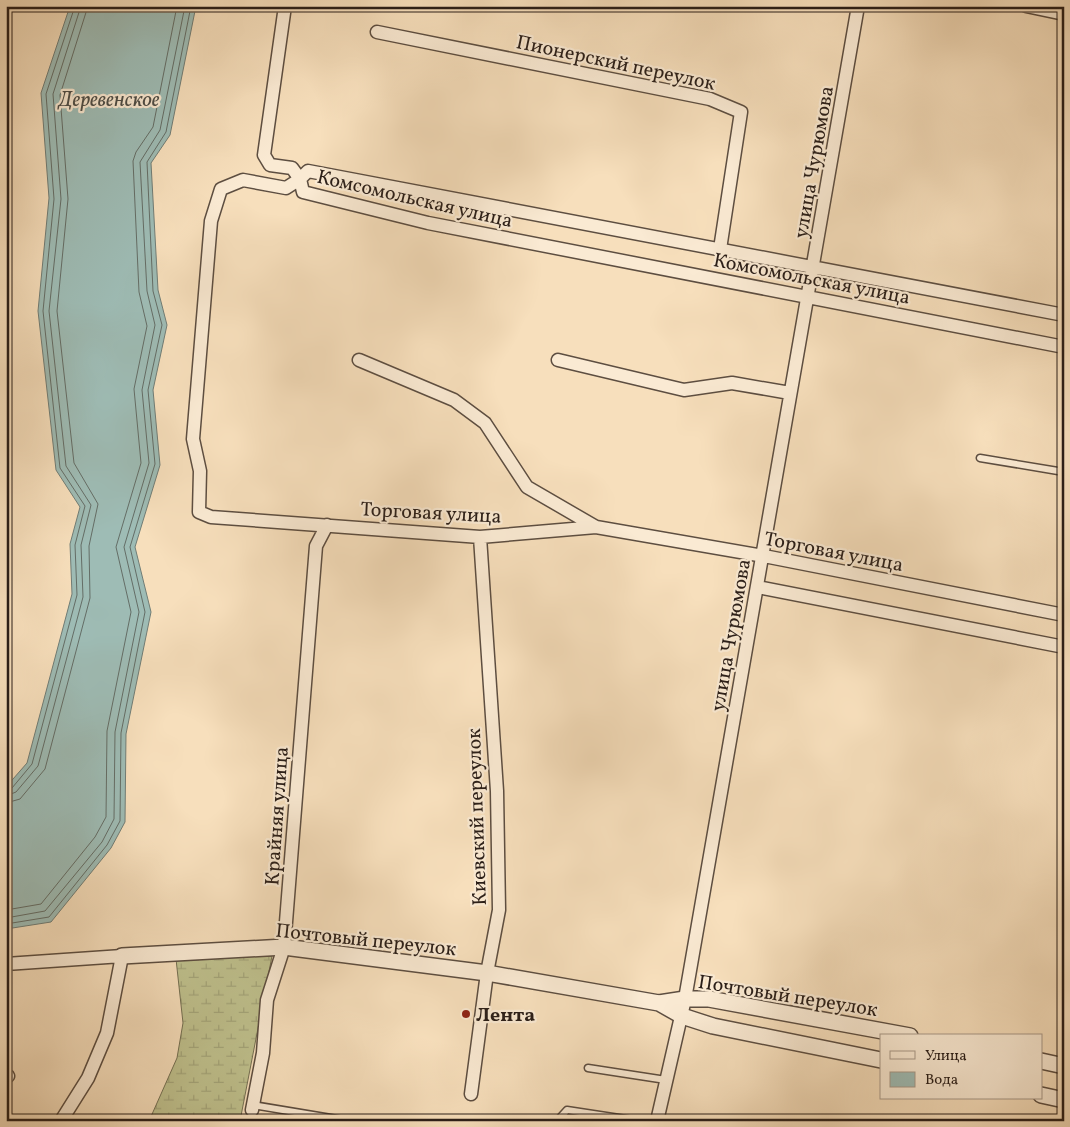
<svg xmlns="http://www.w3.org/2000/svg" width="1070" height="1127" font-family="Vollkorn,serif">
  <defs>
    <pattern id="wetland-marsh" width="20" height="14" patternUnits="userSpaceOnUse" patternTransform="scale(1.25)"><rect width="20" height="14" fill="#bfc18e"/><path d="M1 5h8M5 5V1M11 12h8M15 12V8" fill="none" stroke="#a4a57a"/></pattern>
  </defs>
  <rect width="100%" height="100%" fill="#f7dfbc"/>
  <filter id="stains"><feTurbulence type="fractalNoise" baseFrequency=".004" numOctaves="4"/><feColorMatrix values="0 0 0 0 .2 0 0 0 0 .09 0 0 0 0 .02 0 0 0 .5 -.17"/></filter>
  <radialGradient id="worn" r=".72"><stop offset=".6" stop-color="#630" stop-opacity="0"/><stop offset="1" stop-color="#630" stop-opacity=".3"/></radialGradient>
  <path fill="url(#wetland-marsh)" stroke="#747053" d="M272,956L240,1121H149L177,1058L183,1023L176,959Z"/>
  <path fill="#9ebcb5" stroke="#707d76" d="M70,6H196L170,135L151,163L158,290L167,325L153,390L160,465L135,547L151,612L126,734L125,822L111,848L51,922L6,929V787L27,763L72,594L70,544L80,507L56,470L38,311L49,198L41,93Z"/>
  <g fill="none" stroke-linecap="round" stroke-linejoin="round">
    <path stroke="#646d66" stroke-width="1" d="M6,790L12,788L32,764L77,595L75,545L85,506L60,468L43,311L54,199L46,94L75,6
      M6,796L16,792L38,766L83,597L81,545L91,505L66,466L49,311L61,199L53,94L81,6
      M6,803L20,799L45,769L90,598L89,546L98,504L74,463L57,311L68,199L60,95L88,6
      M6,910L41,904L95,837L106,817L107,731L131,612L116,547L141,463L134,389L147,326L139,292L133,161L136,152L153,127L177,6
      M6,918L45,911L102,842L114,819L115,732L139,612L124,547L149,463L142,390L155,325L147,291L140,162L160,130L185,6
      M6,924L49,917L107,845L120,821L121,733L145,612L130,547L155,464L148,390L162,325L153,291L147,162L166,132L191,6"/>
    <defs>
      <path id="service" d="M980,458L1064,472
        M588,1068L666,1080
        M253,1105L349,1121
        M557,1121L567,1110L639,1121"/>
      <path id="minor" d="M285,6L264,155L270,165L292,168L300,179L303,192L428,223L1064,347
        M1026,6L1064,14
        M377,32L710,99L741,112L720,249
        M1064,315L308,171L300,179L286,188L243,180L221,189L211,221L193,439L200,471L199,512L211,517L480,537L596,527L764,556L1064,615
        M359,360L454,400L485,423L527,487L596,527
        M558,360L684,390L732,383L790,393
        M758,587L1064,647
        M6,964L122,956L107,1033L88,1078L61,1121
        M6,1075L8,1076
        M471,1094L487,973L499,910L497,791L480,537
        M252,1110L263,1053L267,1000L284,947L316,546L327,525
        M657,1121L685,999L858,6"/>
      <path id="tertiary" d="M122,956L284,947L487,973L659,1003L685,999H709L910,1036
        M659,1003L682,1016L713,1026L881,1060
        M1041,1061L1064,1066
        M1041,1095L1064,1100"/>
    </defs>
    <use href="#service" stroke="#5d4e41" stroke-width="9"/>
    <use href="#minor" stroke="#5d4e41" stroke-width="15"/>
    <use href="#tertiary" stroke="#5d4e41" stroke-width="18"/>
    <use href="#service" stroke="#faead3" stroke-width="6"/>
    <use href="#minor" stroke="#faead3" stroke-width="12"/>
    <use href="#tertiary" stroke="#faead3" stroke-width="15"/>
  </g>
  <circle fill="#8f2418" stroke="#faead3" stroke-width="2" cx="466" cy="1014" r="5"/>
  <g text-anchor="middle" stroke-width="4.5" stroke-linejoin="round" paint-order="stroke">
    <g font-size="20" fill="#2a1e18" stroke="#faead3">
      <text transform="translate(616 62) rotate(12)" y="7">Пионерский переулок</text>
      <text transform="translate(813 162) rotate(-80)" y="7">улица Чурюмова</text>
      <text transform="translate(415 198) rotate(13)" y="7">Комсомольская улица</text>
      <text transform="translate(812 278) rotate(11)" y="7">Комсомольская улица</text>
      <text transform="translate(431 512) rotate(3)" y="7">Торговая улица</text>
      <text transform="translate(834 551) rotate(11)" y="7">Торговая улица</text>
      <text transform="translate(730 635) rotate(-80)" y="7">улица Чурюмова</text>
      <text transform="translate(276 816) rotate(-86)" y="7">Крайняя улица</text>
      <text transform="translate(476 817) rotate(-92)" y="7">Киевский переулок</text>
      <text transform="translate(366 939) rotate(6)" y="7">Почтовый переулок</text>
      <text transform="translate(788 995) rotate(9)" y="7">Почтовый переулок</text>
    </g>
    <g font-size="20" font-weight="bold" fill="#2a1e18" stroke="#faead3" text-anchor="start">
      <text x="476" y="1021">Лента</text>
    </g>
    <g font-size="21" font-style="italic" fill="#4d4d47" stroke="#faead3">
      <text x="109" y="106">Деревенское</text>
    </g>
  </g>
  <rect width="1070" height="1127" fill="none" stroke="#f7dfbc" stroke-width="25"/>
  <rect x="8" y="8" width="1055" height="1112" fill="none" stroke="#2a1e18" stroke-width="2.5"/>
  <rect x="12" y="12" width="1045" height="1102" fill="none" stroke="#2a1e18"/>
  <rect x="880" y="1034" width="162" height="65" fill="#faead3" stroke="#a79888"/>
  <rect x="890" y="1051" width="25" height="8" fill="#faead3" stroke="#a79888"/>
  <text x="925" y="1060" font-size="15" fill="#2a1e18">Улица</text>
  <rect x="890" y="1072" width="25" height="15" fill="#9ebcb5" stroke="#a79888"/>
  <text x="925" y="1084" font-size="15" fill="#2a1e18">Вода</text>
  <rect width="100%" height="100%" filter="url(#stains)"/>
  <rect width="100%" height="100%" fill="url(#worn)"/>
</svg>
